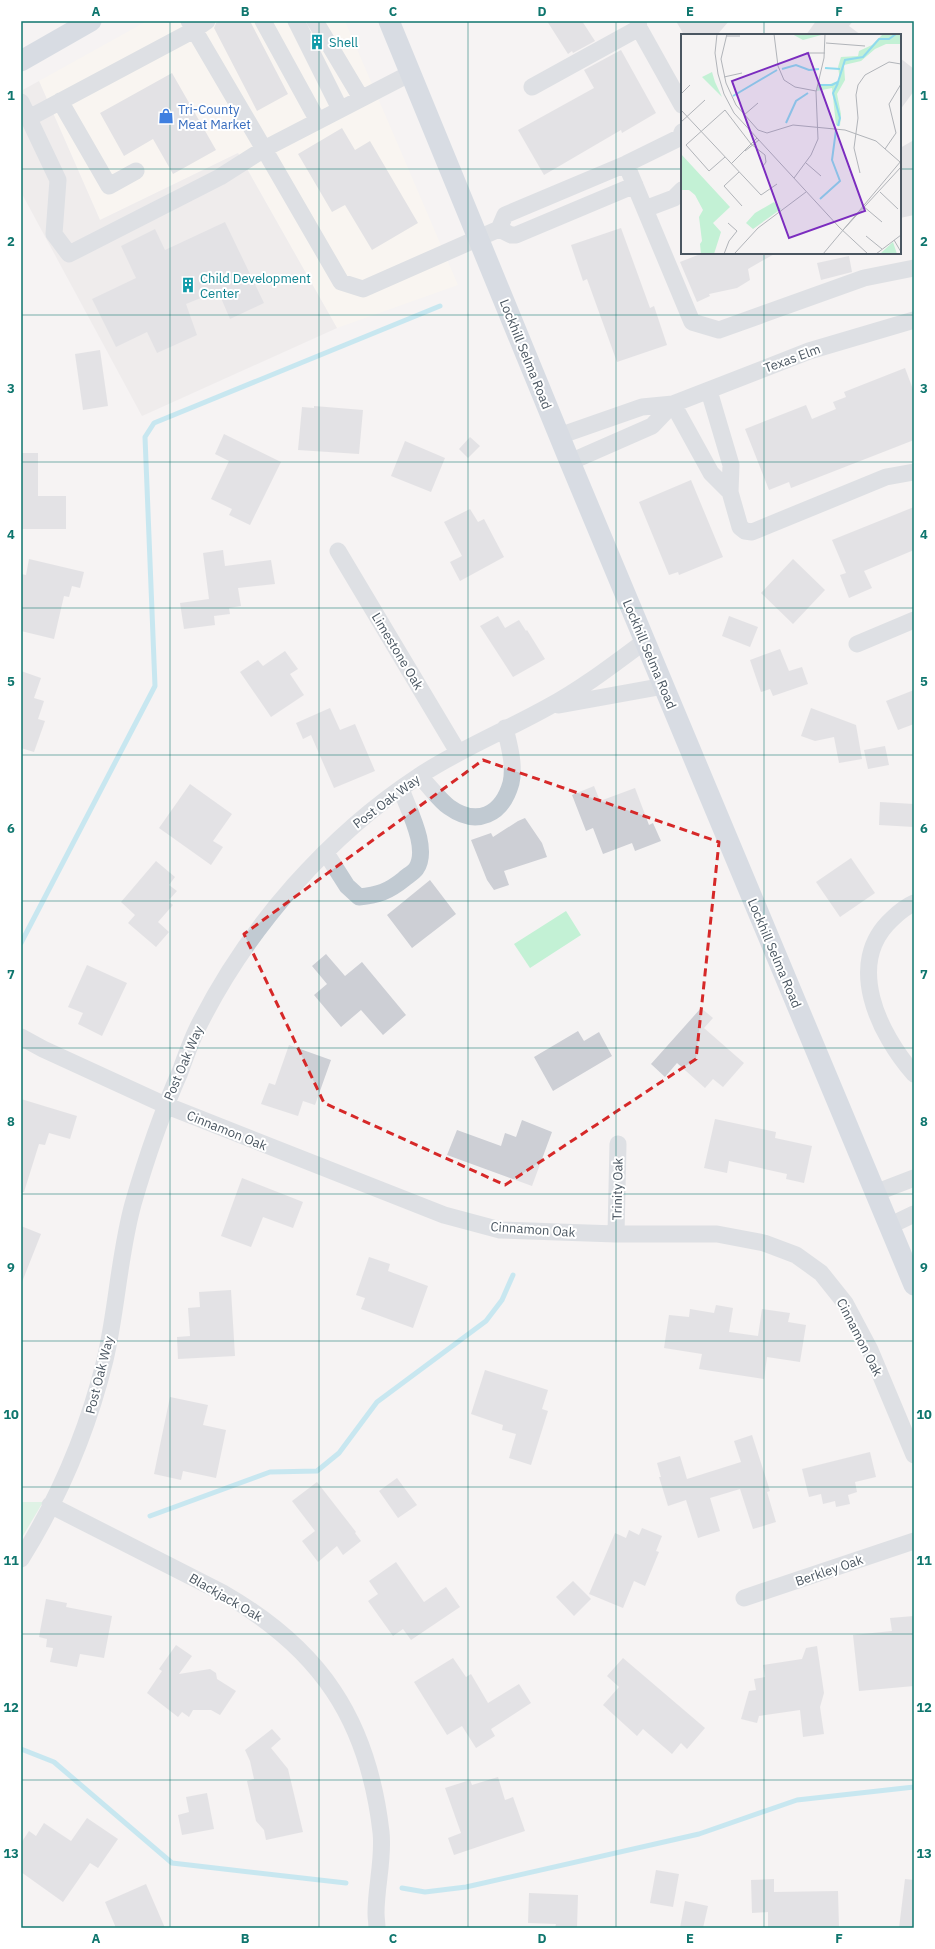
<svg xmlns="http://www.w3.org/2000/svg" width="935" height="1949" font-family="'IBM Plex Sans',sans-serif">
  <rect width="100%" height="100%" fill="#f5f3f3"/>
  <path fill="#fdf9ef" d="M147,21H345L458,285L337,328L238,153L100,220L39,81Z"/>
  <path fill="#e6e4e5" d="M39,81L100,220L238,153L337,328L142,416L21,192V91Z"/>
  <path fill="#c3f1d5" d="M566,911L581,935L530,968L514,944Z
    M21,1502H43L21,1539Z"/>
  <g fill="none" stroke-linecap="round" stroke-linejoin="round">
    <path stroke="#90daee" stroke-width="5" d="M21,943L155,686L145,437L154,423L440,306
      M150,1516L270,1472L317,1471L339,1453L377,1402L486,1321L502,1300L513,1275
      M21,1749L54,1762L172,1863L346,1883
      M402,1888L425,1892L466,1887L699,1834L797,1800L914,1787"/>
  </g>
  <path fill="#cdcfd5" d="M221,21H250L288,94L257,111L214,28L216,23Z
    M547,21H582L595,41L573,53L572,51L568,54Z
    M676,21H729L717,35H684Z
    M816,21H853L849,26L861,35H806Z
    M621,50L656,113L622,133L621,130L544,175L518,130L594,88L584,70Z
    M900,58L914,69V91L900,110Z
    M172,73L216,150L173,174L153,139L124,156L100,113Z
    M342,128L355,150L370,141L418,223L372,250L345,205L332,212L298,154Z
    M914,140V215L900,218V148Z
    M225,222L264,303L230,319L218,291L186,304L197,335L157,353L147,332L116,347L92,299L136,278L121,246L155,229L165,250Z
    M621,228L650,308L654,306L667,345L617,362L587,279L583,281L571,245Z
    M703,253H776L748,269L750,280L737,288L709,294L710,296L697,302L680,262Z
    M849,256L852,272L821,280L817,263Z
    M100,350L108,406L83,410L75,354Z
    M905,368L914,392V440L791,488L789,482L769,490L745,429L806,405L812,419L836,409L833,402L846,397L844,392Z
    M314,406L363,410L359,454L298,450L302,407L314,408Z
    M224,434L281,462L250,525L229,515L232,509L211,499L229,461L215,454Z
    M470,437L480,446L468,458L459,449Z
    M405,441L445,458L431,492L391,476Z
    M21,453H38V496H66V529H21Z
    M691,480L723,557L679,575L678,572L669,575L639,502Z
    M914,507V550L864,571L872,588L849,598L840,575L846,573L832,540Z
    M470,509L478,522L484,519L504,557L460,581L450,562L462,556L444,522Z
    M223,550L225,566L271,560L275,584L238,588L241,606L229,608L230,614L214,616L215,625L184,629L180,603L209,599L203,553Z
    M29,559L84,572L80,588L72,586L69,597L64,596L54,639L21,631V574L26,575Z
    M793,559L825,590L793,624L761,593Z
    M498,616L505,628L519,620L526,631L527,630L545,659L513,677L480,626Z
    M729,616L758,627L750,647L722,636Z
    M780,649L789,671L802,667L808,684L773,696L770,689L761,692L750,660Z
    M285,651L298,669L290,674L304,695L271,717L240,672L258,660L263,666Z
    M21,671L41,678L34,698L44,701L38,719L45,721L34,752L21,748Z
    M914,690V724L898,730L886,701Z
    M330,708L340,730L355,724L375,771L334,788L311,735L303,739L296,723Z
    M811,708L856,725L862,759L839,763L834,737L815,741L801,736Z
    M885,746L889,765L868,769L864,750Z
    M190,784L232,814L213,841L223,847L211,865L159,828Z
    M594,786L600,801L635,788L649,825L653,823L661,841L635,851L632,843L603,854L593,828L586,831L572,795Z
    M880,802L914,804V827L879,825Z
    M525,818L542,843L547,857L504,871L509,885L494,890L487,880L471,840L491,833L493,837L518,821Z
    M851,858L875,893L840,917L816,882Z
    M156,861L175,877L169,885L177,891L168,901L173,905L158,922L169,932L156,947L128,923L135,915L121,902Z
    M430,880L456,914L412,948L387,915Z
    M326,954L345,976L362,962L406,1015L383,1035L361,1010L341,1027L314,995L327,984L312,966Z
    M87,965L127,983L102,1036L78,1024L83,1013L68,1007Z
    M701,1008L713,1018L704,1028L744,1063L723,1087L713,1079L705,1088L677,1063L665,1077L651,1064Z
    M578,1031L584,1041L599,1032L612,1056L553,1091L534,1057Z
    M289,1045L331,1060L315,1105L303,1101L298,1116L261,1104L269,1083L275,1085Z
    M21,1099L77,1116L70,1139L49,1133L45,1145L39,1144L24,1192H21Z
    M715,1119L776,1132L775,1138L812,1146L804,1183L786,1179L787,1174L729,1161L727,1173L704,1168Z
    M522,1120L552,1132L532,1186L447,1155L457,1130L501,1146L505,1133L516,1137Z
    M242,1178L303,1202L293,1228L263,1217L251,1247L221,1236Z
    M21,1226L41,1234L22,1282H21Z
    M369,1257L390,1264L388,1271L428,1286L413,1328L361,1309L365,1298L356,1295Z
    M231,1290L235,1356L178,1359L177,1337L190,1336L188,1308L200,1307L199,1292Z
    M716,1305L733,1308L729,1332L758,1336L762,1309L790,1313L788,1322L806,1325L800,1362L767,1357L764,1379L699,1369L702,1354L664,1348L669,1315L689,1317L690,1309L714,1313Z
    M485,1370L548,1390L542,1409L548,1411L531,1465L509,1458L516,1434L502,1430L503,1425L471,1414Z
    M170,1397L208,1405L203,1425L226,1430L216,1478L183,1471L181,1480L154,1474Z
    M752,1435L770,1491L767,1492L776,1522L753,1529L740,1489L710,1498L720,1531L698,1538L686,1500L668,1506L659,1477H661L657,1463L680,1456L687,1479L741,1462L734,1441Z
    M870,1452L876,1477L855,1482L857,1492L848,1495L850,1504L836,1507L835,1501L823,1504L821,1494L809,1497L802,1469Z
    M397,1478L417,1505L398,1518L379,1491Z
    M317,1482L356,1532L355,1533L361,1541L343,1555L337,1546L318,1562L302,1541L315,1531L292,1501Z
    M642,1528L662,1536L656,1551L659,1552L645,1586L634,1581L623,1608L589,1594L615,1533L626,1538L629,1530L639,1535Z
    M396,1562L424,1602L446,1587L460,1607L411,1640L403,1629L393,1636L368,1601L378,1594L369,1581Z
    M573,1581L591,1599L574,1616L556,1597Z
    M46,1599L67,1603L66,1607L112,1616L104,1658L80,1654L77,1667L50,1662L53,1648L46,1647L47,1639L39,1637Z
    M914,1616V1686L859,1691L853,1635L892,1631L890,1618Z
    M176,1645L192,1656L179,1674L210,1669L216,1673L217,1679L236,1691L220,1715L211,1710H193L189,1717L182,1712L178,1717L147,1693L162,1671L159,1669Z
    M817,1646L824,1693L820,1707L824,1734L803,1737L800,1710L759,1716L757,1723L741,1719L749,1691L756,1690L754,1679L765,1677L763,1665L802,1659L806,1648Z
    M453,1658L466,1677L471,1674L488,1703L519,1684L531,1703L491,1729L495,1736L476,1748L462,1726L447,1735L414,1682Z
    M623,1658L705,1728L687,1749L681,1743L672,1754L643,1729L637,1736L603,1705L619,1687L607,1676Z
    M272,1729L281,1739L271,1748L288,1769L303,1832L266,1840L264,1830L256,1821L247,1781L254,1779L250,1761L245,1750Z
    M498,1777L505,1800L513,1797L525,1831L454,1855L448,1838L461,1833L445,1788L470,1780L472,1785Z
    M207,1793L214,1829L182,1835L178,1815L189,1812L186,1797Z
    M87,1818L118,1839L98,1868L90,1863L63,1902L21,1872V1843L29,1831L36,1836L44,1823L71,1841Z
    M656,1870L679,1874L673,1907L650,1903Z
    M774,1879V1892L838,1891L839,1928H768V1912L752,1913L751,1880Z
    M905,1879L914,1880V1928H899Z
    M146,1884L165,1928H116L105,1902Z
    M529,1893L578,1895L577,1928H555L556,1924L528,1923Z
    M685,1901L708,1906L703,1928H680Z"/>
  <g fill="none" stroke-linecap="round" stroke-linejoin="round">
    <path stroke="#c1cad2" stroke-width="17" d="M189,21L264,149L411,73
      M263,21L318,121
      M296,21L340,109
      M315,21L361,98
      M638,21L639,28L682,105
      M532,87L639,28
      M60,101L109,186L136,171
      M21,102L58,180L54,234L69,254L220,177L264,149L341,282L363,289L499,229
      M29,118L194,30L207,21
      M626,164L692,322L719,330L864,278L914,268
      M635,185L516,235H511L499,229L505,215L626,164L681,137L682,132
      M645,209L674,198L682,190
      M673,404L711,473L730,492L731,465L709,391
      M559,436L642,407L673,404L809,351L914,320
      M570,462L652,426L673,404
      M730,492L740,527L745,531L752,532L886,477L914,472
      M338,551L458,752
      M857,644L914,620
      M559,705L664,686
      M419,776C429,785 438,799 449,807C477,827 502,815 511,783C515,765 509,745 505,728
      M326,853L347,886L359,897C378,895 388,892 404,879C407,876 413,873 416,869C430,849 408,809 401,789
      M914,903C905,907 899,912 892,919C844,963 879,1034 914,1074
      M21,1037L43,1049L165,1105L444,1215L500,1230L616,1234H717L764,1243L796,1255L821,1273L845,1303L870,1350L914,1455
      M875,1193L914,1178
      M889,1226L914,1214
      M616,1234L618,1144
      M50,1505L223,1593C320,1649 368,1719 381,1832C384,1858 376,1886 376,1913C376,1918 377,1923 377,1928
      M21,1559C59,1498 88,1429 105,1360C117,1309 119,1255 133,1204C146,1159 161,1115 180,1072C186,1055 192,1038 200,1023C249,926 329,835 419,776C460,749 505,731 548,707C583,688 614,664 645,641
      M744,1598L914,1541"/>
    <path stroke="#b3c2d1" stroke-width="21" d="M389,21L570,462L914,1285
      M21,61L91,21"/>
  </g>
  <path d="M0 0H935V1949H0ZM483,760L719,842L696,1059L505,1185L324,1103L244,934Z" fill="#f5f3f3" fill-opacity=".55" fill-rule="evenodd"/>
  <path fill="none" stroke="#d62828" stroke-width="3" stroke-dasharray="8 5" stroke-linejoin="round" d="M483,760L719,842L696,1059L505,1185L324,1103L244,934Z"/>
  <path fill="none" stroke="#0f766e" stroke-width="1" stroke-opacity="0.55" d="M170,21V1928M319,21V1928M468,21V1928M616,21V1928M764,21V35M21,169H682M900,169H914M764,253V1928M21,315H914M21,462H914M21,608H914M21,755H914M21,901H914M21,1048H914M21,1194H914M21,1341H914M21,1487H914M21,1634H914M21,1780H914"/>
  <defs>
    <symbol id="building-bare" viewBox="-9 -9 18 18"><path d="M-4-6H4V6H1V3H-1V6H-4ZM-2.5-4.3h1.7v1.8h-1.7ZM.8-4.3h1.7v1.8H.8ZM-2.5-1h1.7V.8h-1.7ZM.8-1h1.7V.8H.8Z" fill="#0f9aa8" stroke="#fff" stroke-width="2.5" paint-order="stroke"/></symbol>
    <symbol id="shop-bare" viewBox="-9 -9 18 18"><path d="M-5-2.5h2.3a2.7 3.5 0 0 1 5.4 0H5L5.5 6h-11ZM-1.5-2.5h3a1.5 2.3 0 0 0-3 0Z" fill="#3f7fe0" stroke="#fff" stroke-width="2.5" paint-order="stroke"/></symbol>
  </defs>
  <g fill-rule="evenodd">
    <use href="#building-bare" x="306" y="31" width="22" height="22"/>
    <use href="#shop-bare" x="155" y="105" width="22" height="22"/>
    <use href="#building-bare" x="177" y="274" width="22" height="22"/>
  </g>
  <g text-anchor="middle" stroke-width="4" stroke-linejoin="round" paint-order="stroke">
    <g font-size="13" fill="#0d838f" stroke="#fff" text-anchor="start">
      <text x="329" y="47">Shell</text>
      <text x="200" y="283">Child Development<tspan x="200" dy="15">Center</tspan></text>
    </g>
    <g font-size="13" fill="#366cbe" stroke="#fff" text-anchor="start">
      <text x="178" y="114">Tri-County<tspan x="178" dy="15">Meat Market</tspan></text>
    </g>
    <g font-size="13" fill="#4a5661" stroke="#fff">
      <text transform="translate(526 354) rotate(68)" y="5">Lockhill Selma Road</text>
      <text transform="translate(792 358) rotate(-20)" y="5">Texas Elm</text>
      <text transform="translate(398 651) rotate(59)" y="5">Limestone Oak</text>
      <text transform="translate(650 654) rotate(67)" y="5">Lockhill Selma Road</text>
      <text transform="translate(386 801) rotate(-37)" y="5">Post Oak Way</text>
      <text transform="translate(775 953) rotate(67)" y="5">Lockhill Selma Road</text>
      <text transform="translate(183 1063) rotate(-67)" y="5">Post Oak Way</text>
      <text transform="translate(227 1130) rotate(22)" y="5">Cinnamon Oak</text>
      <text transform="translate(617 1189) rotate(-89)" y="5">Trinity Oak</text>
      <text transform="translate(533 1229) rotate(4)" y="5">Cinnamon Oak</text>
      <text transform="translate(860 1337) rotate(63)" y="5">Cinnamon Oak</text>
      <text transform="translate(99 1375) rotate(-76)" y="5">Post Oak Way</text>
      <text transform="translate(829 1570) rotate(-19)" y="5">Berkley Oak</text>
      <text transform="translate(226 1597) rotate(30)" y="5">Blackjack Oak</text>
    </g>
  </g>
  <g transform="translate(681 34)">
    <rect width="220" height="220" fill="#f5f3f3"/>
    <path d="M111,0H144L122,6ZM202,0H220V10H205L194,15L180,27L163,31L164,46L156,60L160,80L159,92L155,91L151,54L136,57L137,51H147L159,46L157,33L160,23L177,22L178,17L191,11ZM31,38L34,48L41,63L21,43ZM0,120L49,173L32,189L40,198L33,220H20L19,210L21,207L18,183L22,176L14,161L8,156H0ZM93,168L100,175L72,195L65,189L74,179ZM212,208L216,220H199L202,217Z" fill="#c3f1d5"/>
    <path fill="none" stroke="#90daee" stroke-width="2" d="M118,0H135M144,34L159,35M101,35L115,31L128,36L138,35M139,51H151L157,48L164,26L182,23L198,5H208L215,0M52,62L96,36M105,89L115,67L127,59M157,92L159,84L152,59L157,49M139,165L159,147L151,126L155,96"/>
    <path fill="none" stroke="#b1b4b9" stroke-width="1" d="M36,0L34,19L37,40L43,60L53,79L158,193L187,220M46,0L40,25L45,49L55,71L77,96L86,99L112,91L164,96L195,107L219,128M93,0L97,32L103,46L114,53L135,57M46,2H59M145,9L184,12M125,19H144M43,43L61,39M0,60L9,51M0,76L80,161L96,150M63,81L77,69M0,88L24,66M204,115L215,99L208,70L220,50M64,117L78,106M44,123L28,137L5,111L44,76L70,110L84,121L85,128L82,132M125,129L140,142M50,130L76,104M58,138L43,152L61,172M179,139L173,114L177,84L175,61L177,51L184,41L208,28L220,30M113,144L130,121L137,105L135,58L143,24L144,0M199,158L217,175M182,172L201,188M162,196L220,133M185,202L201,215M213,206L220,218M54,219L77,194L125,158M43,220L48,207L56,197L47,189M142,220L220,127M195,220L220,201"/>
    <path fill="#7b2cbf" fill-opacity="0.15" stroke="#7b2cbf" stroke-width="2" d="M127,19L184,177L108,204L51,47Z"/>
    <rect width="220" height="220" fill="none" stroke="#4a5661" stroke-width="2"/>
  </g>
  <rect width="935" height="1949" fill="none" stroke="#ffffff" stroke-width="44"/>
  <rect x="22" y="22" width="891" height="1905" fill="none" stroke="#0f766e" stroke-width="1.5"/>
  <g font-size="13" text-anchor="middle" font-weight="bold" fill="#0f766e">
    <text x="96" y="16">A</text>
    <text x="245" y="16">B</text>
    <text x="393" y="16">C</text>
    <text x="542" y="16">D</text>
    <text x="690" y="16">E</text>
    <text x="839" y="16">F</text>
    <text x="11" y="100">1</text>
    <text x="924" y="100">1</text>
    <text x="11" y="246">2</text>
    <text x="924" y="246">2</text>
    <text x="11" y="393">3</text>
    <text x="924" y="393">3</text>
    <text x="11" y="539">4</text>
    <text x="924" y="539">4</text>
    <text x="11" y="686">5</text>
    <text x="924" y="686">5</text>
    <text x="11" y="833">6</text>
    <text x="924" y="833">6</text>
    <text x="11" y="979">7</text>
    <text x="924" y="979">7</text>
    <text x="11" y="1126">8</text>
    <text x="924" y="1126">8</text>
    <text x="11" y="1272">9</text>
    <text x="924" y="1272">9</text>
    <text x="11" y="1419">10</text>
    <text x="924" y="1419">10</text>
    <text x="11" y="1565">11</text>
    <text x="924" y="1565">11</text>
    <text x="11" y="1712">12</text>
    <text x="924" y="1712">12</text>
    <text x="11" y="1858">13</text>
    <text x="924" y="1858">13</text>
    <text x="96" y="1943">A</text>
    <text x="245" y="1943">B</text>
    <text x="393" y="1943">C</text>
    <text x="542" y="1943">D</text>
    <text x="690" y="1943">E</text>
    <text x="839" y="1943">F</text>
  </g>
</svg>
